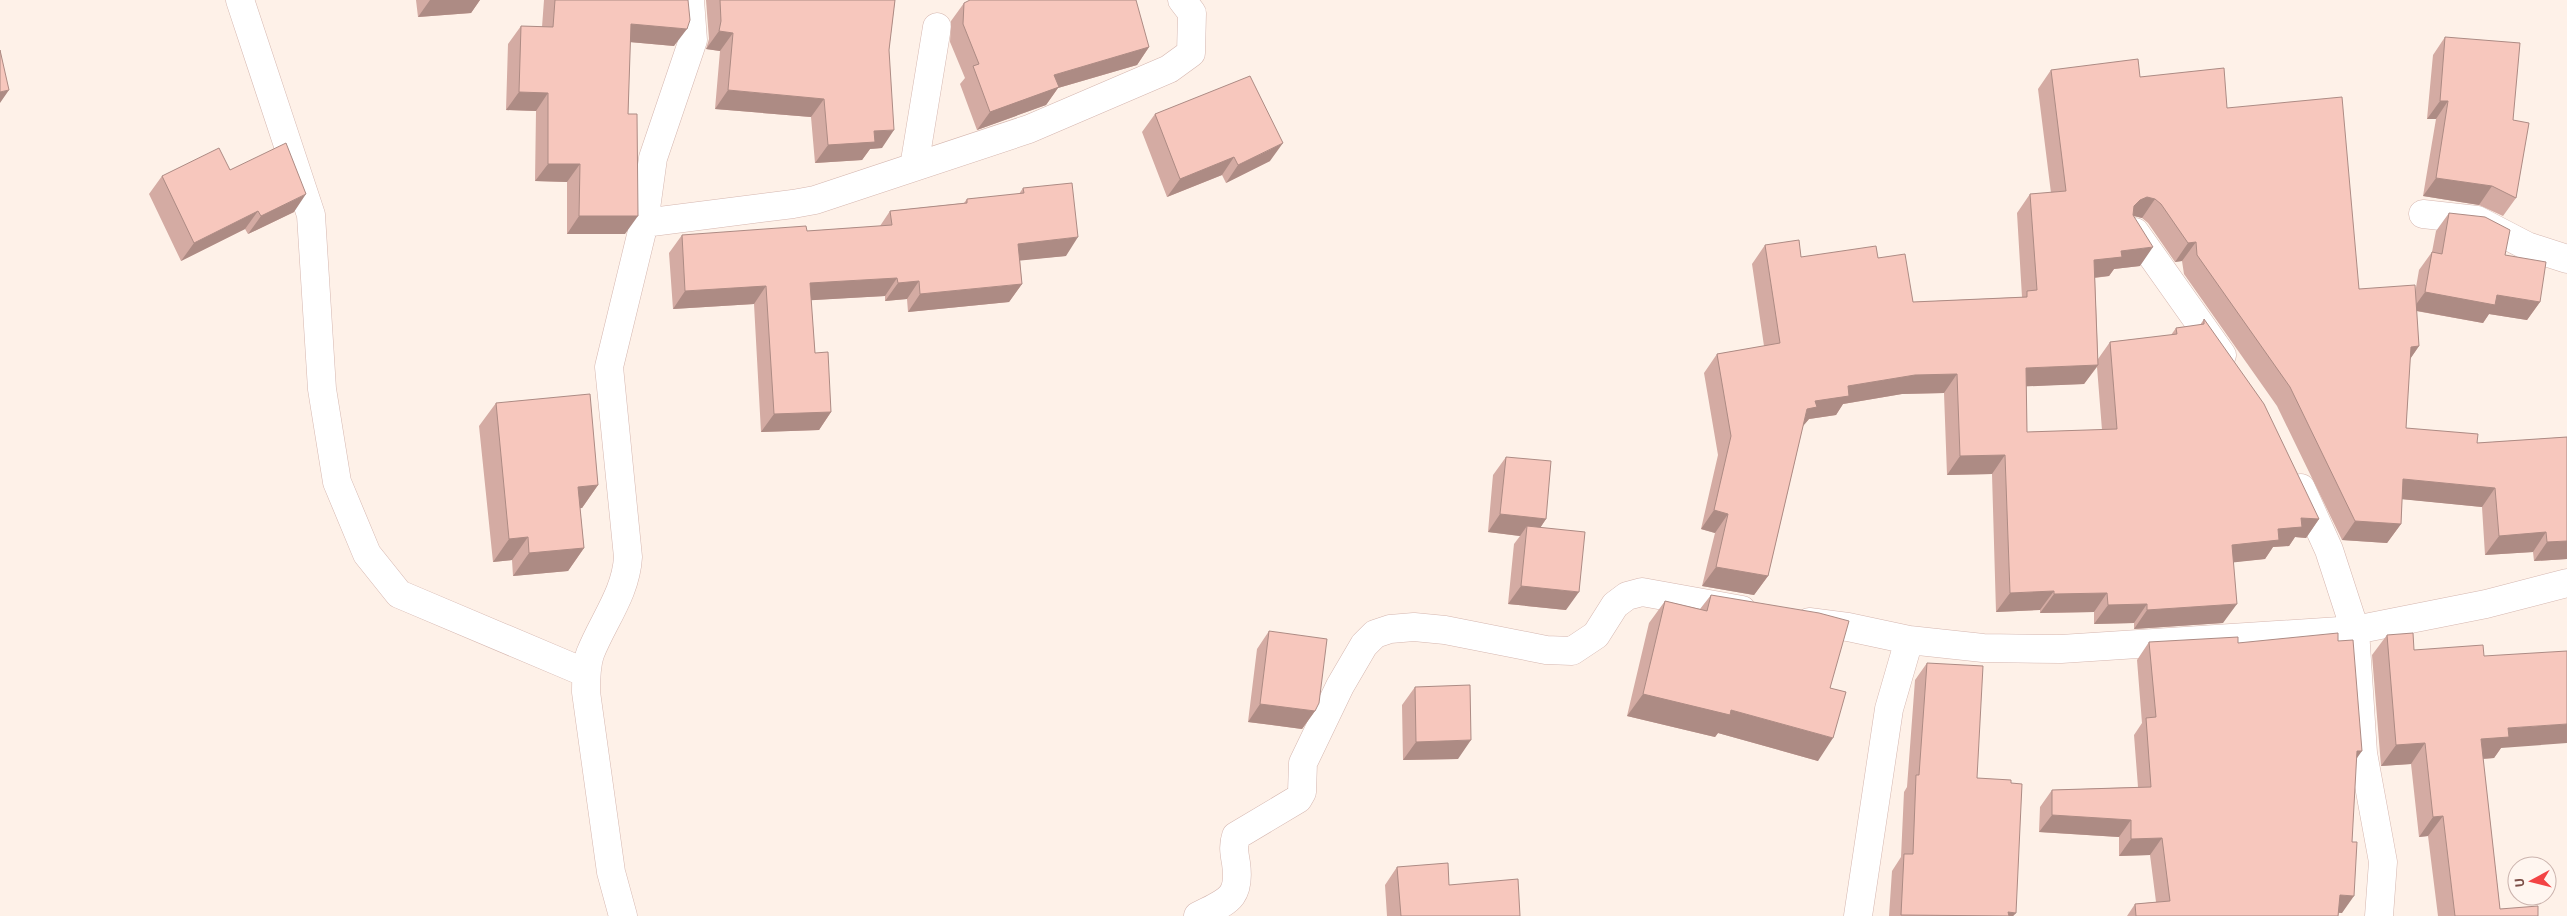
<svg xmlns="http://www.w3.org/2000/svg" width="2567" height="916" font-family="'Alegreya Sans',sans-serif">
  <rect width="100%" height="100%" fill="#fef1e8"/>
  <g fill="none" stroke-linecap="round" stroke-linejoin="round">
    <defs>
      <path id="minor" d="M240,0L311,215L322,389L337,482L367,554L399,594L586,673
        M914,167L937,27
        M2423,214L2477,220L2527,246L2567,259
        M644,223L793,204L815,200L1029,129L1169,69L1191,53L1192,13L1182,0
        M2135,232L2222,355
        M2301,488L2329,550L2355,630L2363,753L2383,862L2379,916
        M1809,622L1848,627L1909,640L1983,648L2061,649L2355,630L2486,604L2567,583
        M623,916L611,872L586,692C586,680 586,666 590,654C603,621 626,593 628,557L609,367L644,223L653,158L693,40L690,0
        M1198,916C1227,901 1241,899 1236,863C1234,852 1233,845 1236,836L1298,799L1302,792L1303,763L1340,686L1364,645L1375,634L1390,629L1414,627L1445,630L1546,650L1572,651L1596,635L1615,605L1627,596L1642,592L1742,610
        M1858,916L1889,709L1909,640"/>
    </defs>
    <use href="#minor" stroke="#d5b6af" stroke-width="29"/>
    <use href="#minor" stroke="#fff" stroke-width="28"/>
  </g>
  <path fill="#d4aba3" fill-rule="evenodd" d="M416,0H480L471,13L418,17Z
    M544,0H688L674,46L630,42L625,234H567V182L535,181L536,111L506,110L508,44L521,26L542,27Z
    M706,0H895L889,50L882,148L870,149L862,160L815,163L811,117L715,109L720,51L706,49L709,39Z
    M964,3L1149,47L1137,65L1058,88L1046,105L977,130L960,84L965,78L950,42L951,21Z
    M2445,37L2513,120L2516,198L2503,216L2479,205L2423,196L2436,119H2427L2433,55Z
    M2051,70L2140,77L2227,108L2359,289L2415,293L2419,270L2432,252L2436,231L2449,213L2505,255L2540,302L2527,320L2489,314L2483,323L2416,311L2419,346L2410,359L2406,428L2477,443L2567,437V559L2534,561L2533,552L2485,555L2482,507L2402,499L2401,524L2387,543L2342,540L2277,406L2184,274L2182,261L2175,262L2148,223L2142,218L2134,216L2140,266L2114,269L2109,276L2095,278L2098,359L2110,342L2171,335L2176,328L2200,325L2204,319L2319,519L2306,538L2295,537L2289,546L2273,547L2265,559L2233,562L2223,623L2134,629V623L2094,624V612L2040,613V610L1996,612L1992,474L1947,475L1944,393L1902,394L1843,404L1836,415L1809,419L1803,426L1768,576L1754,595L1702,586L1715,533L1701,529L1718,455L1704,373L1717,354L1764,346L1752,264L1765,245L1801,257L1878,258L1913,302L2022,297L2017,213L2030,194L2051,193L2038,89ZM2097,367L2102,430L2027,432L2026,386L2084,384Z
    M1155,114L1270,161L1226,183L1222,175L1167,197L1142,132Z
    M230,170L294,212L248,234L245,229L181,261L149,194L162,176Z
    M1023,188L1066,256L1020,260L1022,284L1009,302L908,312L907,299L885,301V296L811,300L815,353L831,412L819,430L761,432L754,304L673,309L669,253L682,235L807,231L880,226L890,211L964,203L967,199L1019,194Z
    M496,403L598,485L582,508H580L584,548L568,571L513,576L512,560L493,562L479,426Z
    M1506,457L1546,519L1540,528L1566,610L1508,604L1514,544L1520,536L1488,532L1493,475Z
    M1711,595L1830,688L1818,761L1718,733L1715,737L1627,716L1649,623L1665,601L1700,609Z
    M1269,631L1315,711L1302,729L1248,722L1257,649Z
    M2387,635L2414,650L2484,656L2501,748L2494,758L2483,759L2500,909L2538,916H2438L2428,836L2419,837L2411,764L2381,766L2372,655Z
    M2338,641L2356,759L2342,913H2339L2338,916H2127L2135,904L2156,902L2150,855L2119,856V837L2039,832L2040,807L2052,790L2138,787L2134,735L2142,723L2137,660L2149,642L2238,643Z
    M1927,663L1977,778L2016,913L2013,916H1889L1892,871L1901,857L1904,792L1907,787L1915,680Z
    M1415,687L1458,759L1403,760L1402,705Z
    M1397,867L1449,885L1520,916H1387L1385,885Z"/>
  <path fill="#ad8b84" d="M430,0H480L471,13L418,17Z
    M631,24L687,29L674,46L618,41Z
    M719,31L733,33L720,51L706,49Z
    M1149,47L1137,65L1058,88L1046,105L977,130L990,112L1054,75Z
    M9,90L0,103V92Z
    M728,90L824,99L811,117L715,109Z
    M519,92L548,93L536,111L506,110Z
    M2440,101H2448L2436,119H2427Z
    M894,130L882,148L870,149L862,160L815,163L828,145L874,131Z
    M1283,143L1270,161L1226,183L1238,165Z
    M1234,157L1222,175L1167,197L1180,179Z
    M548,164H580L567,182L535,181Z
    M2436,178L2492,186L2479,205L2423,196Z
    M306,194L294,212L248,234L261,216Z
    M2147,197L2155,199L2142,218L2134,216L2126,219L2134,206L2140,200Z
    M258,211L245,229L181,261L194,243Z
    M579,216H638L625,234H567Z
    M1078,237L1066,256L1005,262L1018,244Z
    M2196,242L2182,261L2175,262L2188,243Z
    M2153,247L2140,266L2114,269L2109,276L2081,279L2094,260L2121,251Z
    M897,278L885,296L798,301L810,283Z
    M919,281L907,299L885,301L898,283Z
    M1022,284L1009,302L908,312L920,294Z
    M766,286L754,304L673,309L685,291Z
    M2425,292L2497,295L2540,302L2527,320L2489,314L2483,323L2412,310Z
    M2419,346L2406,365L2411,347Z
    M2098,365L2084,384L2012,387L2026,368Z
    M1957,374L1944,393L1902,394L1843,404L1836,415L1809,419L1803,426L1807,409L1815,401L1848,386L1915,375Z
    M831,412L819,430L761,432L774,414Z
    M2005,455L1992,474L1947,475L1960,456Z
    M2403,479L2495,488L2482,507L2390,498Z
    M598,485L582,508L562,510L578,487Z
    M1714,510L1728,514L1715,533L1701,529Z
    M1500,514L1546,519L1534,537L1527,526L1520,536L1488,532Z
    M2301,518L2319,519L2306,538L2295,537L2289,546L2273,547L2265,559L2219,564L2232,545L2278,529Z
    M2355,521L2401,524L2387,543L2342,540Z
    M2546,532L2533,552L2485,555L2499,536Z
    M528,537L512,560L493,562L509,539Z
    M2567,541V559L2534,561L2547,542Z
    M584,548L568,571L513,576L529,553Z
    M1716,567L1768,576L1754,595L1702,586Z
    M1521,586L1579,592L1566,610L1508,604Z
    M2054,591L2040,610L1996,612L2010,593Z
    M2107,593L2094,612L2040,613L2054,594Z
    M2147,604L2134,623L2094,624L2108,605Z
    M2237,604L2223,623L2134,629L2147,610Z
    M1643,694L1731,710L1833,738L1818,761L1718,733L1715,737L1627,716Z
    M1260,704L1315,711L1302,729L1248,722Z
    M2567,724V743L2501,748L2494,758L2467,760L2481,739L2508,728Z
    M1471,740L1458,759L1403,760L1416,742Z
    M2425,743L2411,764L2381,766L2396,745Z
    M2357,751H2362L2350,768Z
    M2052,815L2131,820L2119,837L2039,832Z
    M2443,816L2428,836L2419,837L2433,817Z
    M2162,838L2150,855L2119,856L2131,839Z
    M2340,895L2354,896L2342,913L2328,912Z
    M2008,912L2016,913L2013,916H2006Z"/>
  <path fill="#f7c7bd" stroke="#ad8b84" d="M555,0H688L690,20L687,29L631,24L628,114H637L638,216H579L580,164H548V93L519,92L521,26L553,27Z
    M720,0H895L889,50L894,130L874,131L875,142L828,145L824,99L728,90L733,33L719,31L721,21Z
    M970,0H1136L1149,47L1054,75L1059,87L990,112L973,66L979,64L963,24L964,3Z
    M2445,37L2520,43L2513,120L2529,123L2516,198L2492,186L2436,178L2448,101H2440Z
    M0,50L9,90L0,92Z
    M2138,59L2140,77L2224,68L2227,108L2342,97L2359,289L2415,285L2419,346L2411,347L2406,428L2478,434L2477,443L2567,437V541L2547,542L2546,532L2499,536L2495,488L2403,479L2401,524L2355,521L2290,387L2197,255L2196,242L2188,243L2161,204L2155,199L2147,197L2140,200L2134,206L2133,215L2153,247L2121,251L2122,257L2094,260L2098,365L2026,368L2027,432L2117,429L2110,342L2177,334L2176,328L2204,324V319L2264,404L2319,519L2301,518L2302,527L2278,529L2279,540L2232,545L2237,604L2147,610V604L2108,605L2107,593L2054,594V591L2010,593L2005,455L1960,456L1957,374L1915,375L1848,386L1849,396L1815,401L1817,407L1807,409L1768,576L1716,567L1728,514L1714,510L1731,436L1717,354L1780,343L1765,245L1799,240L1801,257L1876,246L1878,258L1905,254L1913,302L2027,297V291L2037,290L2030,194L2066,191L2051,70Z
    M1250,76L1283,143L1238,165L1234,157L1180,179L1155,114Z
    M286,143L306,194L261,216L258,211L194,243L162,176L219,148L230,170Z
    M1072,183L1078,237L1018,244L1022,284L920,294L919,281L898,283L897,278L810,283L815,353L828,352L831,412L774,414L766,286L685,291L682,235L806,226L807,231L892,225L890,211L967,203V199L1024,193L1023,188Z
    M2449,213L2485,217L2510,230L2505,255L2546,262L2540,302L2497,295L2495,305L2425,292L2432,252L2442,254Z
    M590,394L598,485L578,487L584,548L529,553L528,537L509,539L496,403Z
    M1506,457L1551,461L1546,519L1500,514Z
    M1527,526L1585,532L1579,592L1521,586Z
    M1711,595L1819,613L1849,621L1830,688L1846,692L1833,738L1731,710L1730,715L1643,694L1665,601L1707,611Z
    M1269,631L1327,639L1319,703L1315,711L1260,704Z
    M2338,633V641L2353,640L2362,751H2357L2352,842H2357L2354,896L2340,895L2338,916H2136L2135,904L2170,901L2162,838L2131,839V820L2052,815V790L2151,787L2146,718L2156,717L2149,642L2238,637V643Z
    M2413,633L2414,650L2483,645L2484,656L2567,651V724L2508,728L2509,737L2481,739L2500,909L2538,906V916H2455L2443,816L2433,817L2425,743L2396,745L2387,635Z
    M1927,663L1983,666L1977,778L2011,780V783L2022,784L2016,913L2008,912L2009,916L1901,915L1904,854H1913L1916,775H1919Z
    M1470,685L1471,740L1416,742L1415,687Z
    M1448,863L1449,885L1518,879L1520,916H1401L1397,867Z"/>
  <g transform="translate(2532 881) rotate(263)"><circle r="24" fill="#fff6f0" stroke="#cbb3ad"/>
  <path d="M0-4L9 19L0 12L-9 19Z" fill="#f34344"/>
  <text y="-8" font-size="14" font-weight="bold" text-anchor="middle" fill="#7c4f48">U</text>
  </g>
</svg>
